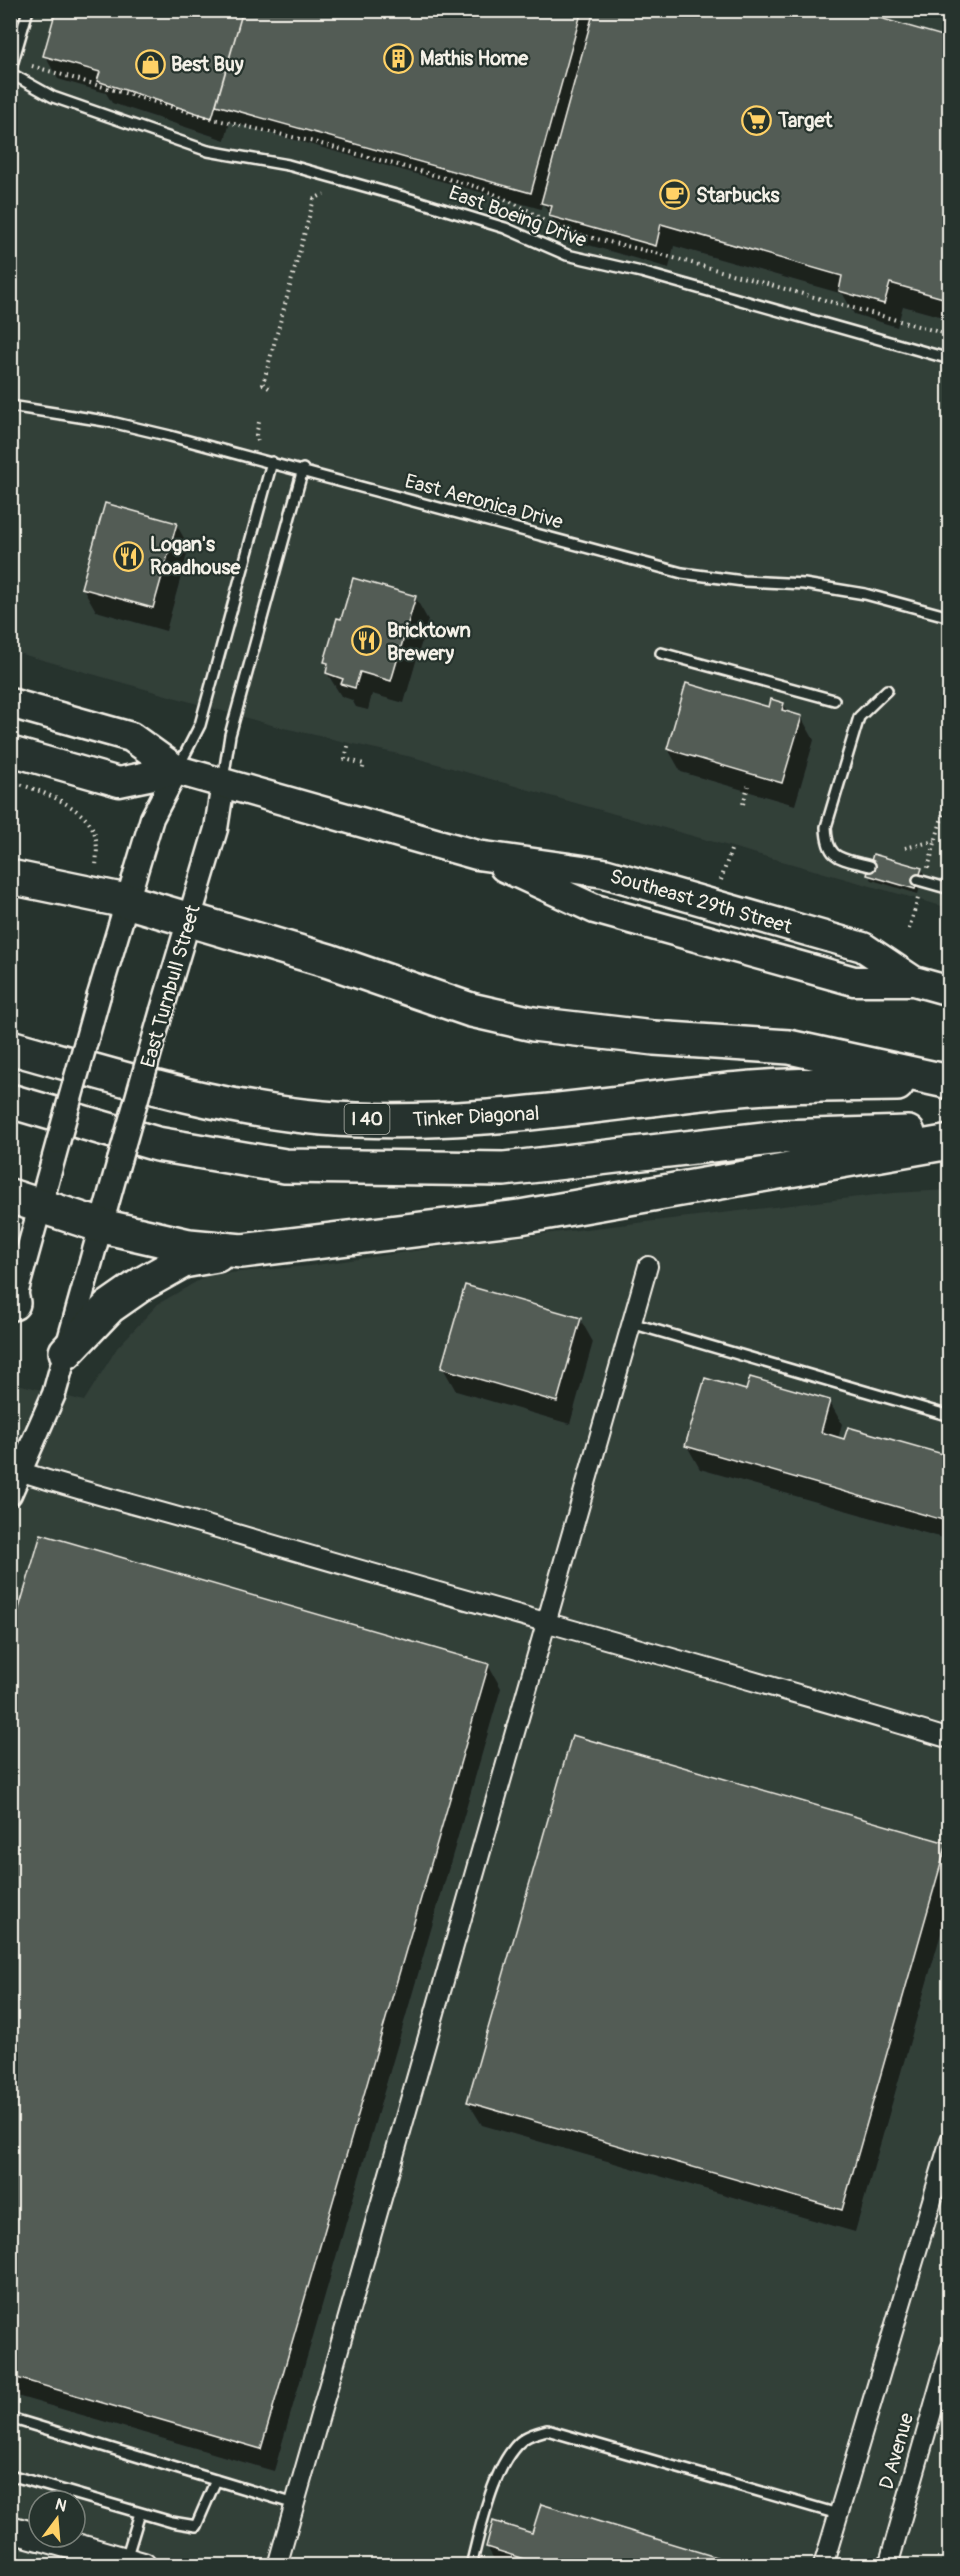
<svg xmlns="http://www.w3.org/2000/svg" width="960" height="2576" font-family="Pangolin,sans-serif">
  <rect width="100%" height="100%" fill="#26332d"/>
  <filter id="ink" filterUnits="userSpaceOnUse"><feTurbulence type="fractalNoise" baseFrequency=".0167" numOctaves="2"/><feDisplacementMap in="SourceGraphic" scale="12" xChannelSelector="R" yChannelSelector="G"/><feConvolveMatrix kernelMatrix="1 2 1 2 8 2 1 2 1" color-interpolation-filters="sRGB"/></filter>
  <g filter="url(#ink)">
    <path fill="#333f39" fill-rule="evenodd" d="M10,11H949V908L416,758L275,726L11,651Z
      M949,1190V2565H11L10,1382L84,1401L117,1348L158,1304L208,1275L309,1266L484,1241L893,1193ZM39,2501H75V2537H39Z"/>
    <path fill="#0007" d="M58,10H846L950,39V319L903,306L897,327L854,314L843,294L674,246L669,268L564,238L542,202L541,209L230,122L225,140L112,103L106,93L58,79L45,56Z
      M176,524L189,547L166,631L96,611L83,588Z
      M415,597L428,620L404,703L372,694L368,710L356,707L352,700L341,696L327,673L329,668L325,662L342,621Z
      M783,704L788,712L801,717L814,740L795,805L681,772L668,749Z
      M950,854V873L946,867Z
      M921,869L924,874L918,894L872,880L869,875Z
      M580,1319L593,1342L570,1424L456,1391L443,1368Z
      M747,1392L829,1401L842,1424L838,1439L950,1457V1540L700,1469L687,1446Z
      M10,1644L488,1665L501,1688L274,2471L10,2394Z
      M946,1844L950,1850V1902L855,2232L482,2125L468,2102Z
      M533,2534L739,2566H498L487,2547Z"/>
    <path fill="#525c55" stroke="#f4f1e8" stroke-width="1.5" d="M56,10H243L212,118L97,81L100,72L43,56Z
      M243,10H582L531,193L216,105Z
      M594,10H852L950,38V300L890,283L884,304L839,291L842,276L661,224L656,246L549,216L552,206L541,203Z
      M105,503L177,523L153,608L81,588Z
      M353,578L416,596L391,681L360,672L355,688L341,684L343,679L326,673L328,663L324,662L337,618L341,619Z
      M686,683L769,707L771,699L784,703L782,710L802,716L782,783L667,749Z
      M873,854L922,868L915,889L867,875Z
      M465,1285L581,1318L557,1402L441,1368Z
      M750,1377L830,1400L821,1432L844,1439L848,1427L950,1456V1522L685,1446L705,1378L746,1390Z
      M41,1534L489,1664L261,2449L10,2376V1639Z
      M572,1735L947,1843L842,2210L467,2102Z
      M541,2504L739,2564V2566H546L486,2547L493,2521L532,2533Z"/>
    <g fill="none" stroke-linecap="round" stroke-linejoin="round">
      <defs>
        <path id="service" d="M941,10L950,13
          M10,72L28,10
          M10,73L53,97L208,151L288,165L414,200L505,228L567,255L641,272L950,359
          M10,406L111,422L170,436L682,573L743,581L804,584L865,594L950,617
          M661,653L834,700
          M178,768L200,725L272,462
          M223,780L230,735L303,469
          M870,866C841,858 827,861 826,827L859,717L887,690
          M918,880L950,889
          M631,1323L950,1416
          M10,2418L295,2504
          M10,2475L172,2522L196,2526L216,2480
          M126,2559L140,2513
          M471,2566C480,2531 494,2458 525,2438C531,2434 540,2432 547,2430L838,2514"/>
        <path id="minor" d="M10,1468C84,1493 162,1511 237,1534C474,1604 713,1667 950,1739
          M277,2566L648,1266
          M823,2566L950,2140
          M888,2566L950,2349"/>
        <path id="tertiary" d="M99,995L152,818L177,770
          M162,1010L216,829L223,783
          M13,1305L58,1142
          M10,1494L54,1394L119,1161"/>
        <path id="secondary" d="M10,2529L39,2537
          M41,2537L143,2566"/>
        <path id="primary" d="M10,703L131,737L177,770L477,855L604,873L863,947L914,981L950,991
          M10,751L119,782L177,770
          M504,867L595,909L854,981H914"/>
        <path id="motorway" d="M10,877L126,901L329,961L471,1010L533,1024L654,1038L789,1047L950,1082
          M10,1047C113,1076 216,1109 323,1118C459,1129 595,1104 729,1090C785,1084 841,1085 897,1084
          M10,1101L157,1144L285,1166L504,1169L780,1137L908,1133
          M10,1196L102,1226L189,1246L242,1251L520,1217L950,1142
          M10,1289L13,1303
          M66,1352L109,1307L142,1284L183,1261L217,1255"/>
      </defs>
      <use href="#service" stroke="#f4f1e8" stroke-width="14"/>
      <use href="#minor" stroke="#f4f1e8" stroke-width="22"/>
      <use href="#tertiary" stroke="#f4f1e8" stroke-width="27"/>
      <use href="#secondary" stroke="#f4f1e8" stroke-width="30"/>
      <use href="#primary" stroke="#f4f1e8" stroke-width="33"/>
      <use href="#motorway" stroke="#f4f1e8" stroke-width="38"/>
      <path stroke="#f4f1e8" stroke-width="4" stroke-dasharray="1.5 4.5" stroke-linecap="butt" d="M32,66L213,119L314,142L481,188L526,209L544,221L584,236L656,253L950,335
        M269,388L263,384L314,199L324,194
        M258,441L256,435L260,418
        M348,746L345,759L364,764L362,772
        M10,781C36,789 80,804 93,829C98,839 97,855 96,866
        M743,804L748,786
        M905,848L935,841
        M928,868L950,788
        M721,880L732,847
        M909,929L919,895"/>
      <use href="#service" stroke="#26332d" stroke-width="9"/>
      <use href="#minor" stroke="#26332d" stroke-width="18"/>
      <use href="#tertiary" stroke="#26332d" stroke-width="22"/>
      <use href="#secondary" stroke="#26332d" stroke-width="26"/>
      <use href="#primary" stroke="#26332d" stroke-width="28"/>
      <use href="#motorway" stroke="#26332d" stroke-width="33"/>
      <defs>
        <path id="tertiary-bridge" d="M58,1142L99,995
          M119,1161L162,1010"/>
      </defs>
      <use href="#tertiary-bridge" stroke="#f4f1e8" stroke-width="27" stroke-linecap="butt"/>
      <use href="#tertiary-bridge" stroke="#26332d" stroke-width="22"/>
    </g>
  </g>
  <defs>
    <symbol id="building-ring" viewBox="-11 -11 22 22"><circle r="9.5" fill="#26332d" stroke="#ffd166" stroke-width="1.5"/><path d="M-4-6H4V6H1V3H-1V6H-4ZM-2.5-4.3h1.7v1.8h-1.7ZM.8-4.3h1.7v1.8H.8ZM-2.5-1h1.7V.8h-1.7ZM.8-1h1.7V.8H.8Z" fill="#ffd166"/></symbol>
    <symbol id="shop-ring" viewBox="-11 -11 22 22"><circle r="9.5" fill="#26332d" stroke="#ffd166" stroke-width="1.5"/><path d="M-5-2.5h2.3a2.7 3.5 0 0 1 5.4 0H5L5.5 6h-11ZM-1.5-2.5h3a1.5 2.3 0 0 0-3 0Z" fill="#ffd166"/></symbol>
    <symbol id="supermarket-ring" viewBox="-11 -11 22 22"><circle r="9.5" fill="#26332d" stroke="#ffd166" stroke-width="1.5"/><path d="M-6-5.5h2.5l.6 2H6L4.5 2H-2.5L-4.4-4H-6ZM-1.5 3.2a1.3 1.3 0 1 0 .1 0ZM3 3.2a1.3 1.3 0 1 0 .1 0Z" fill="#ffd166"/></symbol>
    <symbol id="cafe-ring" viewBox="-11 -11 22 22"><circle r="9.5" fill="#26332d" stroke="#ffd166" stroke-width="1.5"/><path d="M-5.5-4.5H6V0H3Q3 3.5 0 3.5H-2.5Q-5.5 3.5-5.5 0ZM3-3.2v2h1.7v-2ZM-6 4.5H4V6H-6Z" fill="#ffd166"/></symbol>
    <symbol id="restaurant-ring" viewBox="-11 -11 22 22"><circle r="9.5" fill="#26332d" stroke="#ffd166" stroke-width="1.5"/><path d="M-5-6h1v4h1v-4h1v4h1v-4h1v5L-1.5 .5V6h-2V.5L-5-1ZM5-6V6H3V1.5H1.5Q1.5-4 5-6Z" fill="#ffd166"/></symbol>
  </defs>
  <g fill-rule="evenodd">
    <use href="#building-ring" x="382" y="42" width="33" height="33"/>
    <use href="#shop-ring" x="134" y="48" width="33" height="33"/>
    <use href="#supermarket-ring" x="740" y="104" width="33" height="33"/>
    <use href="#cafe-ring" x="658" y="178" width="33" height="33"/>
    <use href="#restaurant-ring" x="112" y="540" width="33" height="33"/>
    <use href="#restaurant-ring" x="350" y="624" width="33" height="33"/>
  </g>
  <g text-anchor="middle" stroke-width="4.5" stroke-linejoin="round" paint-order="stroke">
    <rect fill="#26332d" stroke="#b6b8b0" stroke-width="1.5" x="344.5" y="1104" width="45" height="30" rx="4.5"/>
    <g font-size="18" font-weight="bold" fill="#f4f1e8">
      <text x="367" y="1125">I 40</text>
    </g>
    <g font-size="20" font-weight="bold" fill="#f4f1e8" stroke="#26332d" text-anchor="start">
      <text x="420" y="65">Mathis Home</text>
      <text x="171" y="71">Best Buy</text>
      <text x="778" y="127">Target</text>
      <text x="696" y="202">Starbucks</text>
      <text x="150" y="551">Logan's<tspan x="150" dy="23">Roadhouse</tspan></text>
      <text x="387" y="637">Bricktown<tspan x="387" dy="23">Brewery</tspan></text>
    </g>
    <g font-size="20" fill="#f4f1e8" stroke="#26332d">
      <text transform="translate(518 216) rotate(20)" y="7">East Boeing Drive</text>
      <text transform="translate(484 501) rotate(15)" y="7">East Aeronica Drive</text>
      <text transform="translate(701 901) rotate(16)" y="7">Southeast 29th Street</text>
      <text transform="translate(170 986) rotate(-74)" y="7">East Turnbull Street</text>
      <text transform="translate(476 1116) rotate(-3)" y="7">Tinker Diagonal</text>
      <text transform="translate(896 2451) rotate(-74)" y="7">D Avenue</text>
    </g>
  </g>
  <rect width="960" height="2576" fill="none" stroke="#26332d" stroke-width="36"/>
  <rect x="18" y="18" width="924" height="2540" fill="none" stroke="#f4f1e8" stroke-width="2" filter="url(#ink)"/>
  <g transform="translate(57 2519) rotate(16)"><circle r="28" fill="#26332d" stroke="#787f78" stroke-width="1.5"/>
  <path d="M0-4.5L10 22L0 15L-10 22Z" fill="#ffd166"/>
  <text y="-9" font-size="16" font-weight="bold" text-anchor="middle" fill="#f4f1e8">N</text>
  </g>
</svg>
